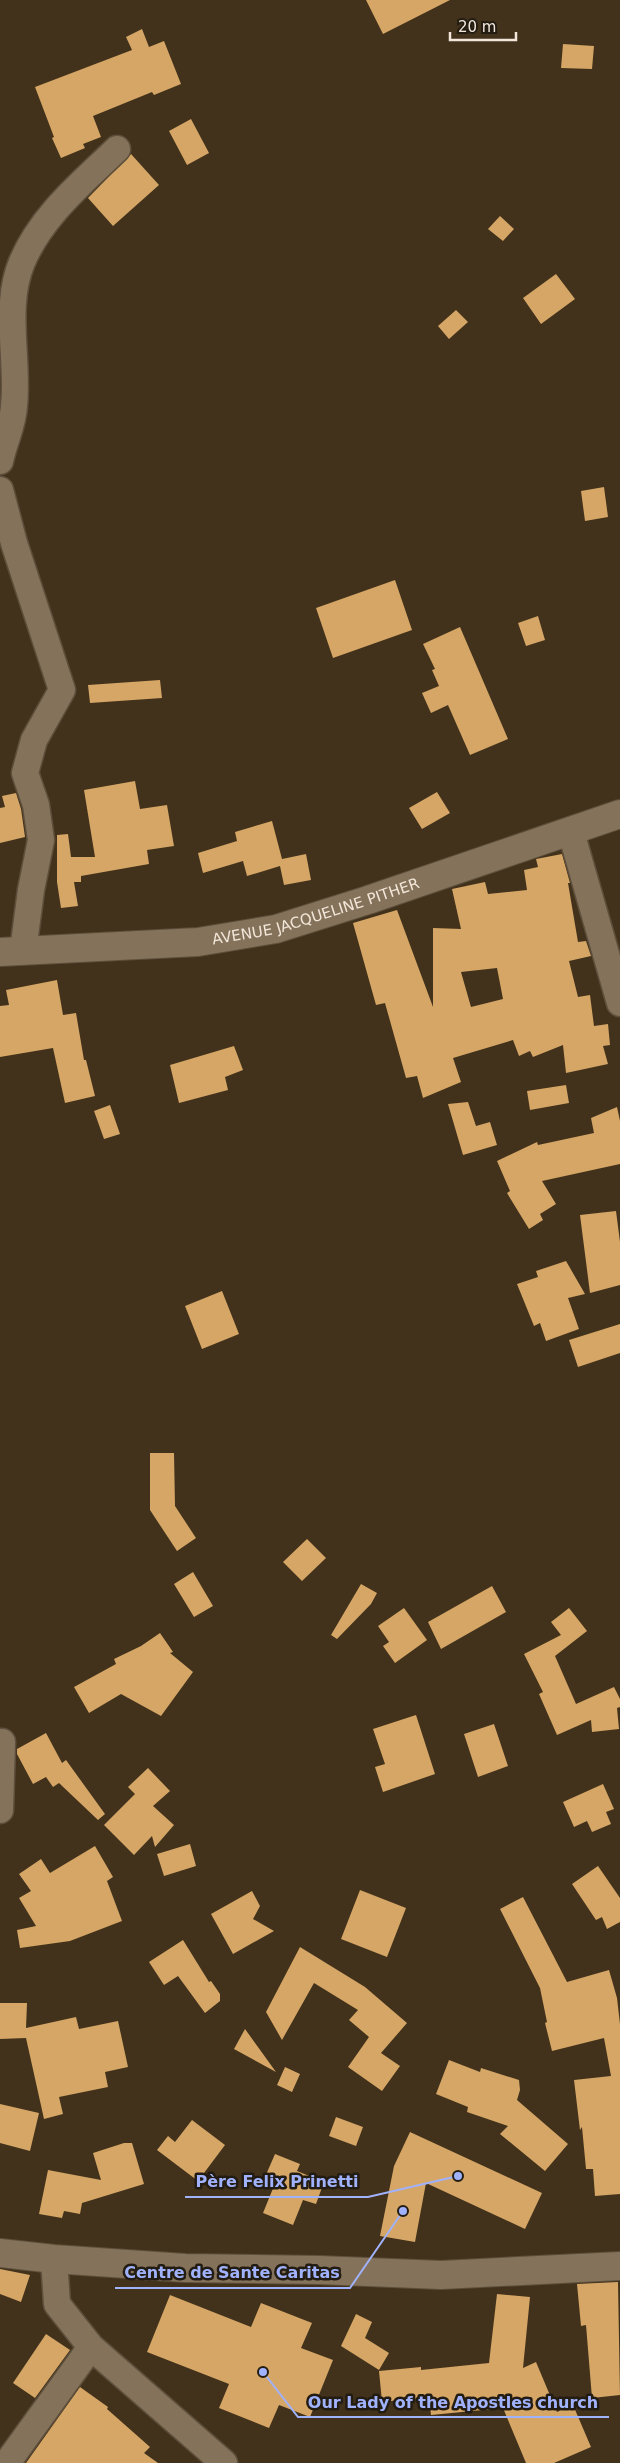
<svg xmlns="http://www.w3.org/2000/svg" width="620" height="2463" font-family="'DejaVu Sans',sans-serif">
  <rect width="100%" height="100%" fill="#42321c"/>
  <path fill="#d5a665" fill-rule="evenodd" d="M366,0H450L383,34Z
    M142,29L149,47L164,41L181,84L154,95L152,92L93,116L101,137L83,144L85,148L61,158L52,138L54,137L35,87L132,50L126,37Z
    M563,44L594,46L592,69L561,68Z
    M191,119L209,153L187,165L169,131Z
    M131,154L159,185L113,226L88,198Z
    M500,216L514,229L503,241L488,229Z
    M556,274L575,299L541,324L523,298Z
    M456,310L468,322L449,339L438,326Z
    M604,487L608,517L585,521L581,491Z
    M395,580L412,630L333,658L316,608Z
    M538,616L545,640L526,646L518,623Z
    M460,627L508,739L470,755L448,705L431,713L422,693L439,686L432,670L435,669L423,644Z
    M160,680L162,698L90,703L88,685Z
    M135,781L140,809L167,805L174,846L147,850L149,864L81,876V882H74L78,906L61,908L57,882V835L68,834L71,857H95L84,790Z
    M437,792L450,813L422,829L409,808Z
    M16,793L21,809L25,837L0,843V808L5,807L2,796Z
    M272,821L282,859L306,854L311,880L284,885L280,866L247,876L243,861L203,873L198,853L237,841L235,832Z
    M562,854L570,883H568L578,942L586,941L591,956L569,961L578,997L590,995L594,1026L608,1024L610,1045L603,1046L608,1064L566,1073L563,1045L533,1057L530,1051L519,1056L513,1040L453,1058L461,1082L423,1098L417,1076L406,1078L385,1003L376,1005L353,923L397,910L433,1007V928L461,929L452,889L485,882L488,894L527,890L524,870L538,867L536,859ZM497,968L503,999L471,1007L461,972Z
    M57,980L63,1015L76,1013L84,1060H86L95,1096L65,1103L53,1048L0,1057V1006L9,1005L6,990Z
    M234,1046L243,1070L225,1077L228,1090L179,1103L170,1065Z
    M566,1085L569,1103L530,1110L527,1091Z
    M468,1102L476,1126L490,1122L497,1145L463,1155L448,1104Z
    M110,1105L120,1134L104,1139L94,1111Z
    M617,1107L620,1121V1164L542,1181L556,1204L540,1214L543,1220L529,1229L507,1193L510,1191L497,1161L537,1142L538,1145L594,1133L591,1118Z
    M616,1211L620,1242V1285L590,1293L580,1215Z
    M566,1261L585,1294L568,1298L579,1329L546,1341L540,1323L534,1326L517,1284L538,1277L536,1271Z
    M222,1291L239,1334L202,1349L185,1306Z
    M620,1324V1353L578,1367L569,1340Z
    M150,1453H174L175,1506L196,1538L177,1551L150,1510Z
    M307,1539L326,1558L302,1581L283,1562Z
    M193,1572L213,1606L194,1617L174,1584Z
    M361,1584L377,1593L371,1604L337,1639L331,1635Z
    M492,1586L506,1612L441,1649L428,1622Z
    M404,1608L427,1640L395,1663L383,1646L389,1642L378,1626Z
    M569,1608L587,1631L555,1656L576,1704L614,1687L620,1699V1707L617,1708L619,1729L592,1732L591,1720L557,1735L539,1694L543,1692L524,1654L561,1635L551,1622Z
    M160,1633L173,1652L170,1653L193,1672L161,1716L121,1694L89,1713L74,1687L116,1664L114,1659L141,1646Z
    M416,1715L435,1774L383,1792L375,1767L385,1764L373,1729Z
    M494,1724L508,1766L478,1777L464,1734Z
    M46,1733L62,1763L66,1760L105,1814L98,1820L59,1783L53,1787L46,1777L33,1784L17,1754V1749Z
    M148,1768L170,1791L153,1806L174,1825L155,1847L152,1836L134,1855L104,1825L135,1794L128,1787Z
    M603,1784L614,1809L606,1812L611,1824L592,1832L587,1821L574,1827L563,1802Z
    M190,1844L196,1866L164,1876L157,1854Z
    M95,1846L113,1877L107,1881L122,1921L70,1941L20,1948L17,1930L36,1926L19,1898L31,1891L19,1874L41,1859L50,1873Z
    M598,1866L620,1898V1922L607,1929L602,1917L596,1920L572,1884Z
    M360,1890L406,1908L387,1957L341,1939Z
    M252,1891L260,1906L253,1919L274,1931L233,1954L211,1914Z
    M523,1897L567,1982L609,1970L617,1998L620,2024V2194L595,2196L593,2169H586L582,2127L580,2130L574,2080L611,2076L604,2038L552,2051L545,2023L547,2022L540,1988L500,1909Z
    M183,1940L209,1982L211,1981L220,1994V2001L205,2013L178,1976L164,1985L149,1962Z
    M300,1947L365,1987L407,2023L381,2053L400,2066L382,2091L348,2067L369,2037L349,2020L358,2010L314,1983L282,2040L266,2012Z
    M0,2003H27L26,2028L76,2017L79,2029L118,2021L128,2067L105,2072L108,2087L59,2097L63,2114L44,2119L26,2038L0,2039Z
    M245,2029L276,2072L234,2049Z
    M449,2060L480,2072L481,2068L519,2080L520,2090L517,2100L568,2144L545,2171L500,2134L508,2126L467,2112L468,2107L436,2094Z
    M285,2067L300,2074L292,2092L277,2085Z
    M0,2104L39,2113L30,2151L0,2143Z
    M336,2117L363,2127L356,2146L329,2136Z
    M192,2120L225,2145L198,2181L157,2150L168,2136L175,2142Z
    M410,2132L542,2193L525,2229L426,2183L415,2242L380,2236L394,2166Z
    M124,2143H132L144,2184L82,2203L80,2214L64,2211L62,2218L39,2214L48,2170L101,2180L93,2153Z
    M275,2154L300,2164L297,2171L324,2182L316,2204L303,2200L293,2225L263,2213L276,2181L265,2177Z
    M0,2269L30,2275L21,2302L0,2294Z
    M618,2282L620,2395L592,2398L586,2325L581,2326L577,2284Z
    M497,2294L530,2297L523,2368L536,2362L557,2412L573,2405L591,2447L554,2463H526L503,2408L431,2415L429,2397L382,2402L379,2371L421,2367V2370L489,2363Z
    M170,2295L251,2327L261,2303L312,2323L301,2348L333,2360L310,2417L279,2405L269,2428L219,2408L229,2384L147,2352Z
    M356,2314L372,2322L365,2338L389,2353L379,2370L341,2346Z
    M46,2334L70,2350L35,2398L13,2383Z
    M80,2387L108,2407L107,2409L150,2447L144,2453L158,2463H26Z"/>
  <g fill="none" stroke-linecap="round" stroke-linejoin="round">
    <defs>
      <path id="street" d="M0,461C4,442 13,425 14,406C19,359 3,307 22,262C42,215 82,183 117,149
        M0,490L14,543L62,690L34,740L25,773L36,805L41,840L31,890L23,951
        M571,832L620,1003
        M0,1810L2,1742
        M54,2259L57,2304L91,2347L224,2463
        M7,2463L91,2347"/>
      <g id="secondary">
        <path id="s1" d="M0,952L198,942L276,929L368,900L620,814"/>
        <path d="M0,2253L54,2259L185,2268L319,2270L441,2275L620,2266"/>
      </g>
    </defs>
    <use href="#street" stroke="#5d4f3b" stroke-width="29"/>
    <use href="#secondary" stroke="#5d4f3b" stroke-width="30"/>
    <use href="#street" stroke="#85725a" stroke-width="26"/>
    <use href="#secondary" stroke="#85725a" stroke-width="28"/>
  </g>
  <g text-anchor="middle" stroke-width="5" stroke-linejoin="round" paint-order="stroke">
    <g font-size="15" fill="#f1e6d9" stroke="#231c12">
      <text dy="5" stroke="none"><textPath href="#s1" startOffset="320">AVENUE JACQUELINE PITHER</textPath></text>
    </g>
  </g>
  <path fill="none" stroke="#a1b2fd" stroke-width="2" d="M458 2176L368 2197H185M403 2211L350 2288H115M263 2372L298 2417H609"/>
  <g fill="#a1b2fd" stroke="#231c12" stroke-width="2">
    <circle cx="458" cy="2176" r="5"/>
    <circle cx="403" cy="2211" r="5"/>
    <circle cx="263" cy="2372" r="5"/>
  </g>
  <g font-size="16" text-anchor="middle" font-weight="bold" fill="#a1b2fd" stroke="#231c12" stroke-width="5" stroke-linejoin="round" paint-order="stroke">
    <text x="277" y="2187">Père Felix Prinetti</text>
    <text x="232" y="2278">Centre de Sante Caritas</text>
    <text x="453" y="2408">Our Lady of the Apostles church</text>
  </g>
  <path d="M450 32v8h66v-8" fill="none" stroke="#f1e6d9" stroke-width="2.5"/>
  <text x="458" y="32" font-size="15" fill="#f1e6d9" stroke="#231c12" stroke-width="4" paint-order="stroke">20 m</text>
</svg>
